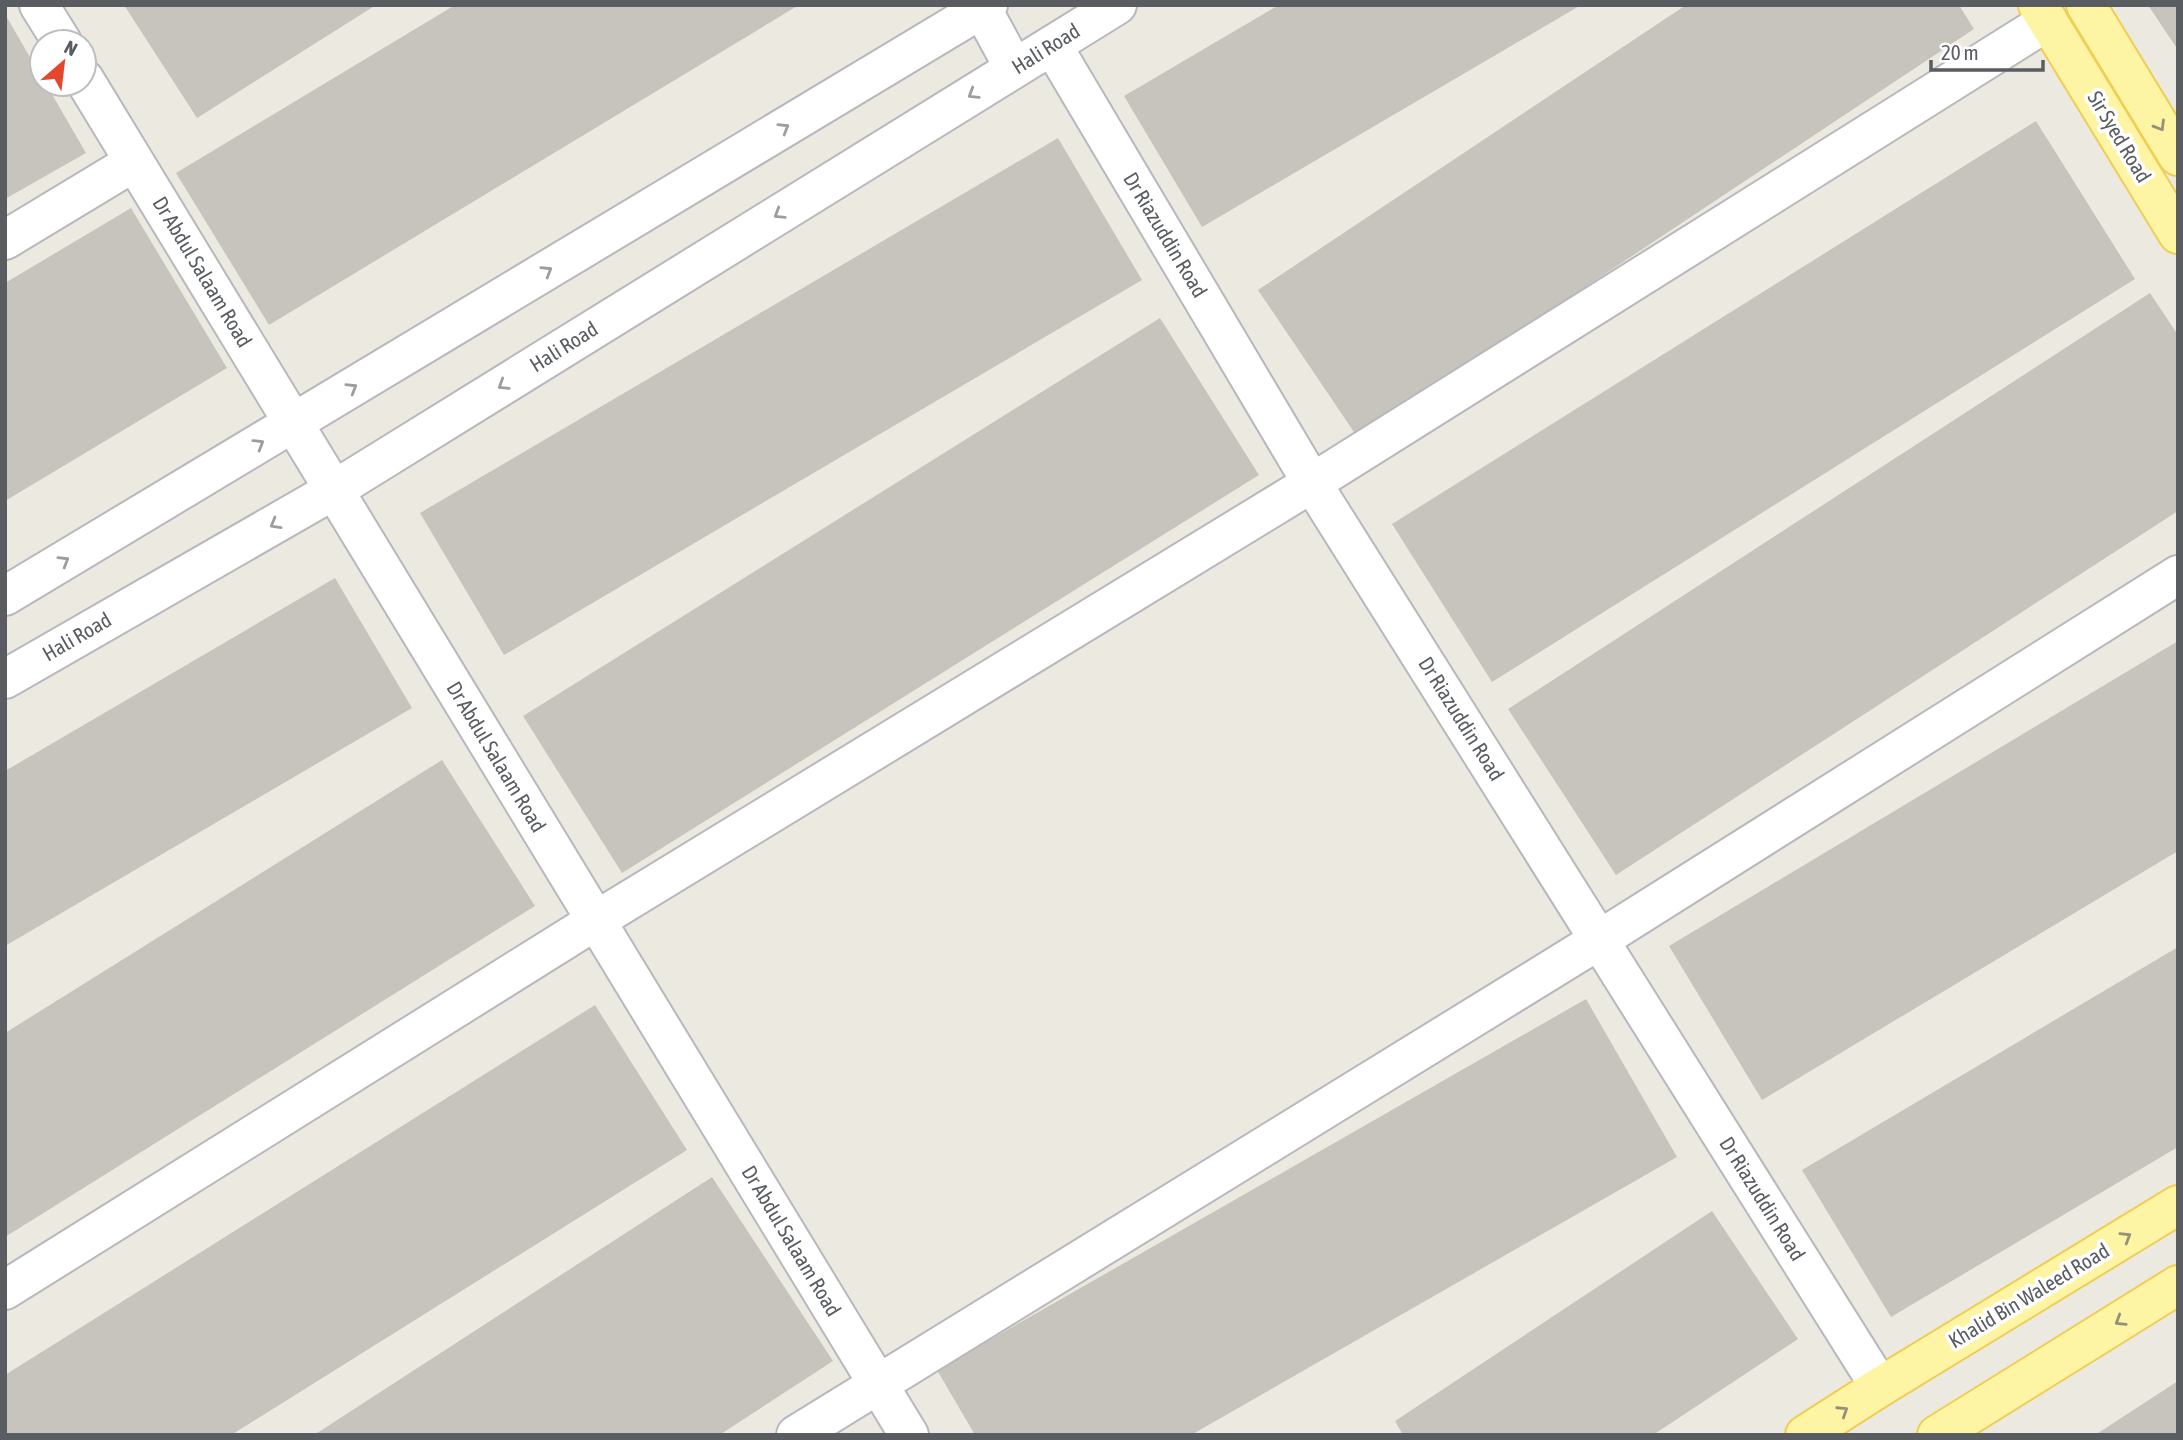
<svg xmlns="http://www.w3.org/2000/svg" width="2183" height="1440" font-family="'Asap Condensed',sans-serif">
  <rect width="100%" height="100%" fill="#eceae0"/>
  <path fill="#c7c4be" d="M124,5H376L197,118Z
    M455,5H799L269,325L176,173Z
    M1279,5H1581L1202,227L1124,96Z
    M1686,5H1959L1974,29L1358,438L1258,290Z
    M2148,5H2178V50Z
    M5,14L42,78V84H46L86,153L5,199Z
    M2036,121L2135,279L1492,682L1392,524Z
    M1058,138L1142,280L504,655L420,513Z
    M131,208L227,368L5,501V283Z
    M2150,293L2178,335V511L1616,875L1508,709Z
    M1160,318L1259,475L622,873L523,716Z
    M335,578L412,708L5,946V771Z
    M2178,641V851L1762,1100L1669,946Z
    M442,760L535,906L5,1237V1033Z
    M2178,947V1147L1891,1317L1802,1170Z
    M1586,999L1677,1157L1191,1435H975L937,1370Z
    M595,1005L687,1150L231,1435H5V1375Z
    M712,1177L833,1361L724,1432L719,1435H314Z
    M1712,1211L1798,1339L1653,1435H1403L1395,1421Z
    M2178,1381V1435H2095Z"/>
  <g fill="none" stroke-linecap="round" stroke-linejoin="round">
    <defs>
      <path id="minor" d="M39,5L62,42
        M982,9L1014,68
        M1052,45L1312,483L1880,1387
        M84,79L909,1435
        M5,240L134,162
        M5,596L988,5
        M5,679L334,490L1117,5
        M5,1290L595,921L1312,483L2048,21
        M796,1435L1599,940L2178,575"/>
      <path id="major" d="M2038,5L2178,234
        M2086,5L2178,156
        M1805,1435L1880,1387L2178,1205
        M1937,1435L2178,1285"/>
    </defs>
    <use href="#minor" stroke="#b6b8bd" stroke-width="42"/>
    <use href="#major" stroke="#efce56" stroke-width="42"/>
    <use href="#minor" stroke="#fff" stroke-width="38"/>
    <use href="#major" stroke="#fef5a4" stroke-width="38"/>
  </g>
  <defs><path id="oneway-chevron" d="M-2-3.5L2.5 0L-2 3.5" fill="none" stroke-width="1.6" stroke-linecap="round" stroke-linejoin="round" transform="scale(1.75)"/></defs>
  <g stroke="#9b9da0">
    <use href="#oneway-chevron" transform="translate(973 94) rotate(148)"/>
    <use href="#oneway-chevron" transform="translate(784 128) rotate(-31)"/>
    <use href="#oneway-chevron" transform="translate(779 214) rotate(148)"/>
    <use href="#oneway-chevron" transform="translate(547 271) rotate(-31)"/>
    <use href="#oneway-chevron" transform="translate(503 385) rotate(148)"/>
    <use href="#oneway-chevron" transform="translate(352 388) rotate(-31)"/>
    <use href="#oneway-chevron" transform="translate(259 444) rotate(-31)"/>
    <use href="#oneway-chevron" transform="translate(275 524) rotate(150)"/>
    <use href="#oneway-chevron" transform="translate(64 561) rotate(-31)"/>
  </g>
  <g stroke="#939278">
    <use href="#oneway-chevron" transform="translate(2160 126) rotate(59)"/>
    <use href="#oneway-chevron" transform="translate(2126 1237) rotate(-31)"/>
    <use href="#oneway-chevron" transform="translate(2120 1321) rotate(148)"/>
    <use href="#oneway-chevron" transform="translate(1843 1411) rotate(-33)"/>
  </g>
  <g text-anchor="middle" stroke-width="7" stroke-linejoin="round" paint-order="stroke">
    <g font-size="21" fill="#595c61" stroke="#fff">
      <text transform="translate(1046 49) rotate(-32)" y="7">Hali Road</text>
      <text transform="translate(2119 137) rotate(59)" y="7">Sir Syed Road</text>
      <text transform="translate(1165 235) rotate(59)" y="7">Dr Riazuddin Road</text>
      <text transform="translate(202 272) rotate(59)" y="7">Dr Abdul Salaam Road</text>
      <text transform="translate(564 347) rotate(-32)" y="7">Hali Road</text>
      <text transform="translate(77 637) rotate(-30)" y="7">Hali Road</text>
      <text transform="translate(1461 719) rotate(58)" y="7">Dr Riazuddin Road</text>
      <text transform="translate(496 757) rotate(59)" y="7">Dr Abdul Salaam Road</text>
      <text transform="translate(1762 1199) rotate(58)" y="7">Dr Riazuddin Road</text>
      <text transform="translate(791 1241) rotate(59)" y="7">Dr Abdul Salaam Road</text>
      <text transform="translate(2029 1296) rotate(-31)" y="7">Khalid Bin Waleed Road</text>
    </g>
  </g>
  <rect width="2183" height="1440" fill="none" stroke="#595c61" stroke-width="14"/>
  <g transform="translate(63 63) rotate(28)"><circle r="33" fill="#ffffff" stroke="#bdbec0" stroke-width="2"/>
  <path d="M0-5L12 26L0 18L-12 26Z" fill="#e6472c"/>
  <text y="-10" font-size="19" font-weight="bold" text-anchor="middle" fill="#595c61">N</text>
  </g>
  <path d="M1931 60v10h112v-10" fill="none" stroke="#595c61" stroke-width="3.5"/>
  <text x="1941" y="60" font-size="21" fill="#595c61" stroke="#ffffff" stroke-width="5" paint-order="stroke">20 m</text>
</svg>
